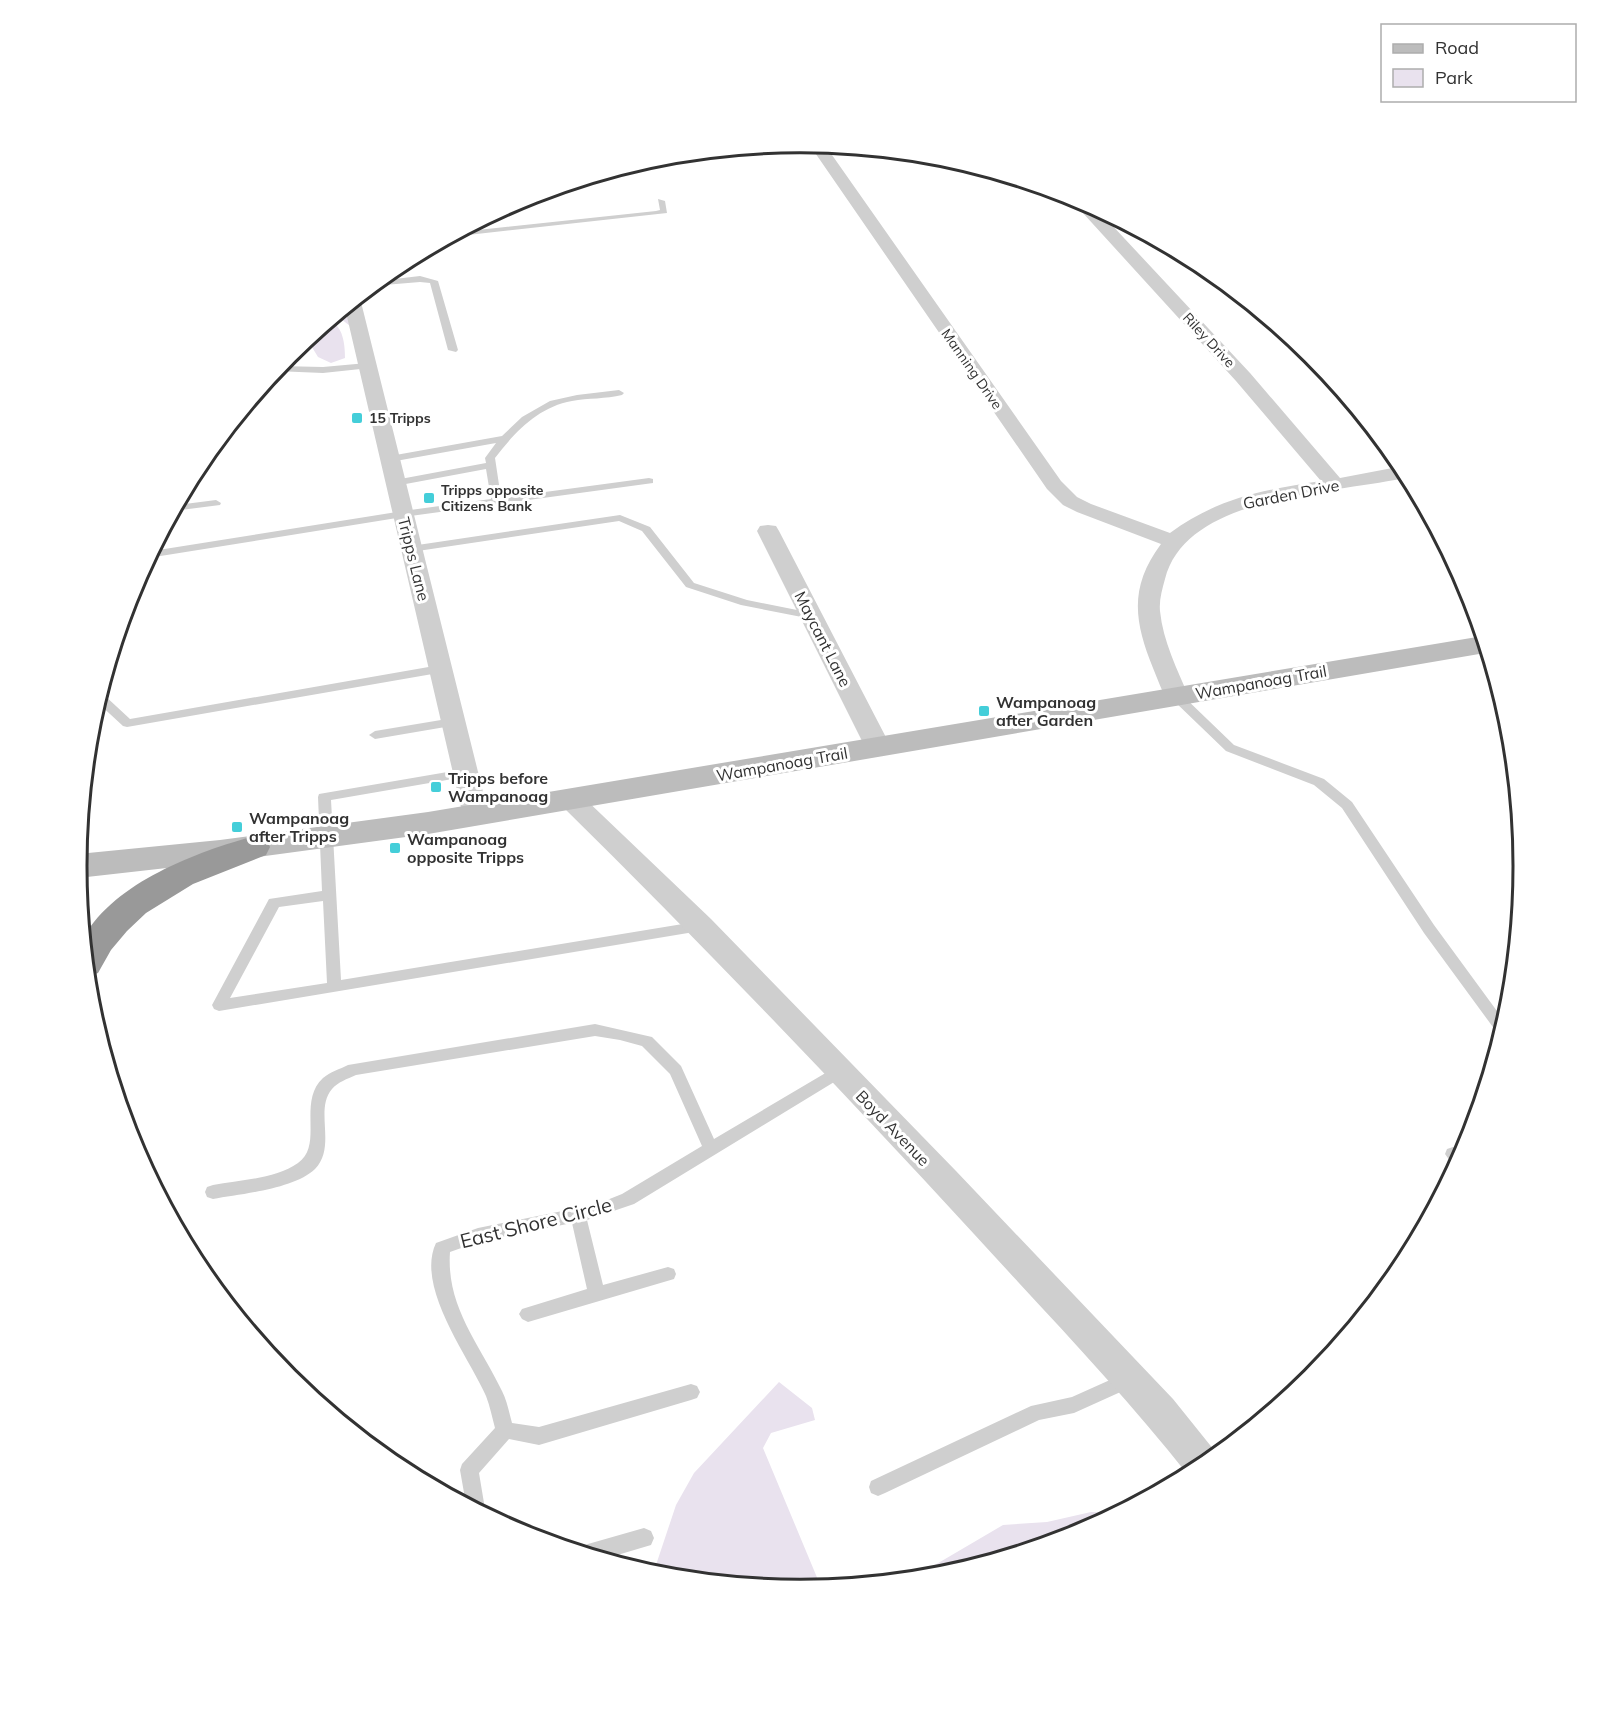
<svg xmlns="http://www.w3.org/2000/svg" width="1600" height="1732" font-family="Mulish,sans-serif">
  <rect width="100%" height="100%" fill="#fff"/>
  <path fill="#e9e2ee" d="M353,301L354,329L341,319H333L330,321C343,326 345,344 345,358L331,363L318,357L307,339Z
    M779,1382L812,1408L815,1420L771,1433L763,1448L821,1587L800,1589L653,1574L676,1505L694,1473Z
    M1091,1512L1117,1513L1077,1535L941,1576L911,1579L1003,1525L1047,1522Z"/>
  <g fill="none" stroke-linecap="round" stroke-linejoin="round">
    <path fill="#cfcfcf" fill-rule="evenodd" d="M658,199L665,201L667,213L450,237L459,232L656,211L660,210Z
      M420,276L438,281L458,350L456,352L448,350L430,283L420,282L372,286L378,281Z
      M367,363L370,364V368L323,373L275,371L279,366L323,367Z
      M619,390L624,393L622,395C606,399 588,398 572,401C538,407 515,432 495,458L501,498L649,478L653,479V483L403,517L148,558L152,551L403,511L491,499L486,469L395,486L390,483L395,480L486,463L485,458L496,443L390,462L385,459L390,456L502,436L522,417L550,401L577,395Z
      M216,500L221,503L220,505L173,511L177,505Z
      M620,515L650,527L694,583L747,600L812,613L818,616L812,619L741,605L686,587L642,531L619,521L411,552L406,549L411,546Z
      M440,665L446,669L444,672L127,727L123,726L97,702L100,693L103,694L130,719Z
      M1177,693L1181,694L1234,745L1324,779L1352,802L1434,925L1505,1022L1501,1035L1498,1034L1424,933L1342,808L1314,785L1226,751L1173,700L1171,697Z
      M453,718L459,722L457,725L375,739L369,735L375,731Z
      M465,769L471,773L470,776L331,800L341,980L701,921L706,922L708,926L706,930L219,1011L214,1009L212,1005L269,899L322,891L318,797L319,794ZM323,901L327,983L230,998L279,907Z
      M595,1024L652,1037L681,1066L714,1139L834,1068L839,1066L844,1068L847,1072L844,1076L634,1204L587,1220L603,1285L668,1267L674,1269L676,1274L674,1279L528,1322L522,1319L519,1314L522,1309L587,1289L572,1223L478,1242L450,1252C446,1307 480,1345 502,1391C507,1401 509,1412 512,1423L539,1427L691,1384L697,1386L700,1392L697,1398L691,1400L539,1445L509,1439L479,1473L485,1509L484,1513L466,1504L460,1470L462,1464L495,1428C492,1417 490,1406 486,1396C469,1357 415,1287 436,1243L478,1228L597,1204L622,1194L702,1146L670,1074L642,1046L620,1040L595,1036L356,1075C347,1079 338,1082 332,1089C314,1110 337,1146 315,1169C294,1189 241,1194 213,1199L207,1197L205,1192L207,1187L213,1185C240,1180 275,1179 298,1163C324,1145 297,1102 323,1078C330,1072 340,1069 348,1065Z
      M1453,1147L1459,1149L1462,1155L1455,1168L1445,1154L1447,1149Z
      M1130,1371L1136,1373L1139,1379L1136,1385L1074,1413L1039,1420L885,1493L878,1496L871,1493L869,1487L871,1481L1031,1406L1072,1397Z
      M644,1528L651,1531L654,1538L651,1545L604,1559L579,1551L581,1547L588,1544Z"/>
    <path fill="#cfcfcf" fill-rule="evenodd" d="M809,144L825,145L1061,481L1077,497L1091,504L1170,533C1217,498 1264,490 1321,481L1236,381L1072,201L1071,196L1096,208L1250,373L1340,478L1403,466L1409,477C1337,494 1187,493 1165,579C1162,590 1159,600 1160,611C1163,641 1177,669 1189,697L1186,702L1177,705L1168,702C1162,692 1158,680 1153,668C1134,621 1129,587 1161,544L1077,512L1063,505L1047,489Z
      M357,298L361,302L489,816L485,822L476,825L467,822L463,816L345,308Z
      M768,525L776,526L779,531L891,747L887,753L878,755L869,753L865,747L757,531L760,526Z
      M571,791L580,794L711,919L956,1171L1173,1399L1218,1455L1188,1475C1122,1391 1046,1313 974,1234C840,1088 703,945 562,806L558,800L562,794Z"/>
    <path fill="#bcbcbc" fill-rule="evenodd" d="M1483,636L1488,652L1485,653L428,834L220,862L78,878V854L220,840L428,812Z"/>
    <path fill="#999" fill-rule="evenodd" d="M254,836L266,839L270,847L266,855L193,884L146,913L127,931L111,950L98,973L87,977L84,937C115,882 197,852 254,836Z"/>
  </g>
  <g fill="#44ced9" stroke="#fff" stroke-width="2">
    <rect x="351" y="412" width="12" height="12" rx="3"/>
    <rect x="423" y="492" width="12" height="12" rx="3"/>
    <rect x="978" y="705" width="12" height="12" rx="3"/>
    <rect x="430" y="781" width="12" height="12" rx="3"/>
    <rect x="231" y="821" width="12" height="12" rx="3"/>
    <rect x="389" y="842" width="12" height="12" rx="3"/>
  </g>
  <g text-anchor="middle" stroke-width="6" stroke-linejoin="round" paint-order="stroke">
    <g font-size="14" fill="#323232" stroke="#fff">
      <text transform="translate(1209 340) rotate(47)" y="5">Riley Drive</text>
      <text transform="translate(972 369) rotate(55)" y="5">Manning Drive</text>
    </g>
    <g font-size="14" font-weight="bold" fill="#323232" stroke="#fff" text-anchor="start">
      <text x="369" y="423">15 Tripps</text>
      <text x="441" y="495">Tripps opposite<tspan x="441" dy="16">Citizens Bank</tspan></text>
    </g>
    <g font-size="16" fill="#323232" stroke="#fff">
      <text transform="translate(1291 494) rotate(-11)" y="6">Garden Drive</text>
      <text transform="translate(414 559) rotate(76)" y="6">Tripps Lane</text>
      <text transform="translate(823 639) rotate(63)" y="6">Maycant Lane</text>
      <text transform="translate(1261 682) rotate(-10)" y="6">Wampanoag Trail</text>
      <text transform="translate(782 764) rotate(-10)" y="6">Wampanoag Trail</text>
      <text transform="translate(893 1128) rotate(46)" y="6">Boyd Avenue</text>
    </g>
    <g font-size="16" font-weight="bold" fill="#323232" stroke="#fff" text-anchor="start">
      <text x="996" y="708">Wampanoag<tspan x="996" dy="18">after Garden</tspan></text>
      <text x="448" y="784">Tripps before<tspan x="448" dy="18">Wampanoag</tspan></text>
      <text x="249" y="824">Wampanoag<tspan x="249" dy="18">after Tripps</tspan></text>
      <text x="407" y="845">Wampanoag<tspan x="407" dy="18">opposite Tripps</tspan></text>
    </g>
    <g font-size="20" fill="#323232" stroke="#fff">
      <text transform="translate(536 1223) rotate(-14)" y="7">East Shore Circle</text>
    </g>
  </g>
  <path d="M0 0H1600V1732H0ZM87 866a713 713 0 1 1 1426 0a713 713 0 1 1-1426 0Z" fill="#fff" fill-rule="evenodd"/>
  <path fill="none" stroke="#323232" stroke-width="3" d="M87 866a713 713 0 1 1 1426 0a713 713 0 1 1-1426 0Z"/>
  <rect x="1381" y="24" width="195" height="78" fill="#ffffff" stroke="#adadad" stroke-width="1.5"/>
  <rect x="1393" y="44" width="30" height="9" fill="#bcbcbc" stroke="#adadad" stroke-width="1.5"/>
  <text x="1435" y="54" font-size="18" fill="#323232">Road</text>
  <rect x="1393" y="69" width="30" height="18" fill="#e9e2ee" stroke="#adadad" stroke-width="1.5"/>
  <text x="1435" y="84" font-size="18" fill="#323232">Park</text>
</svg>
